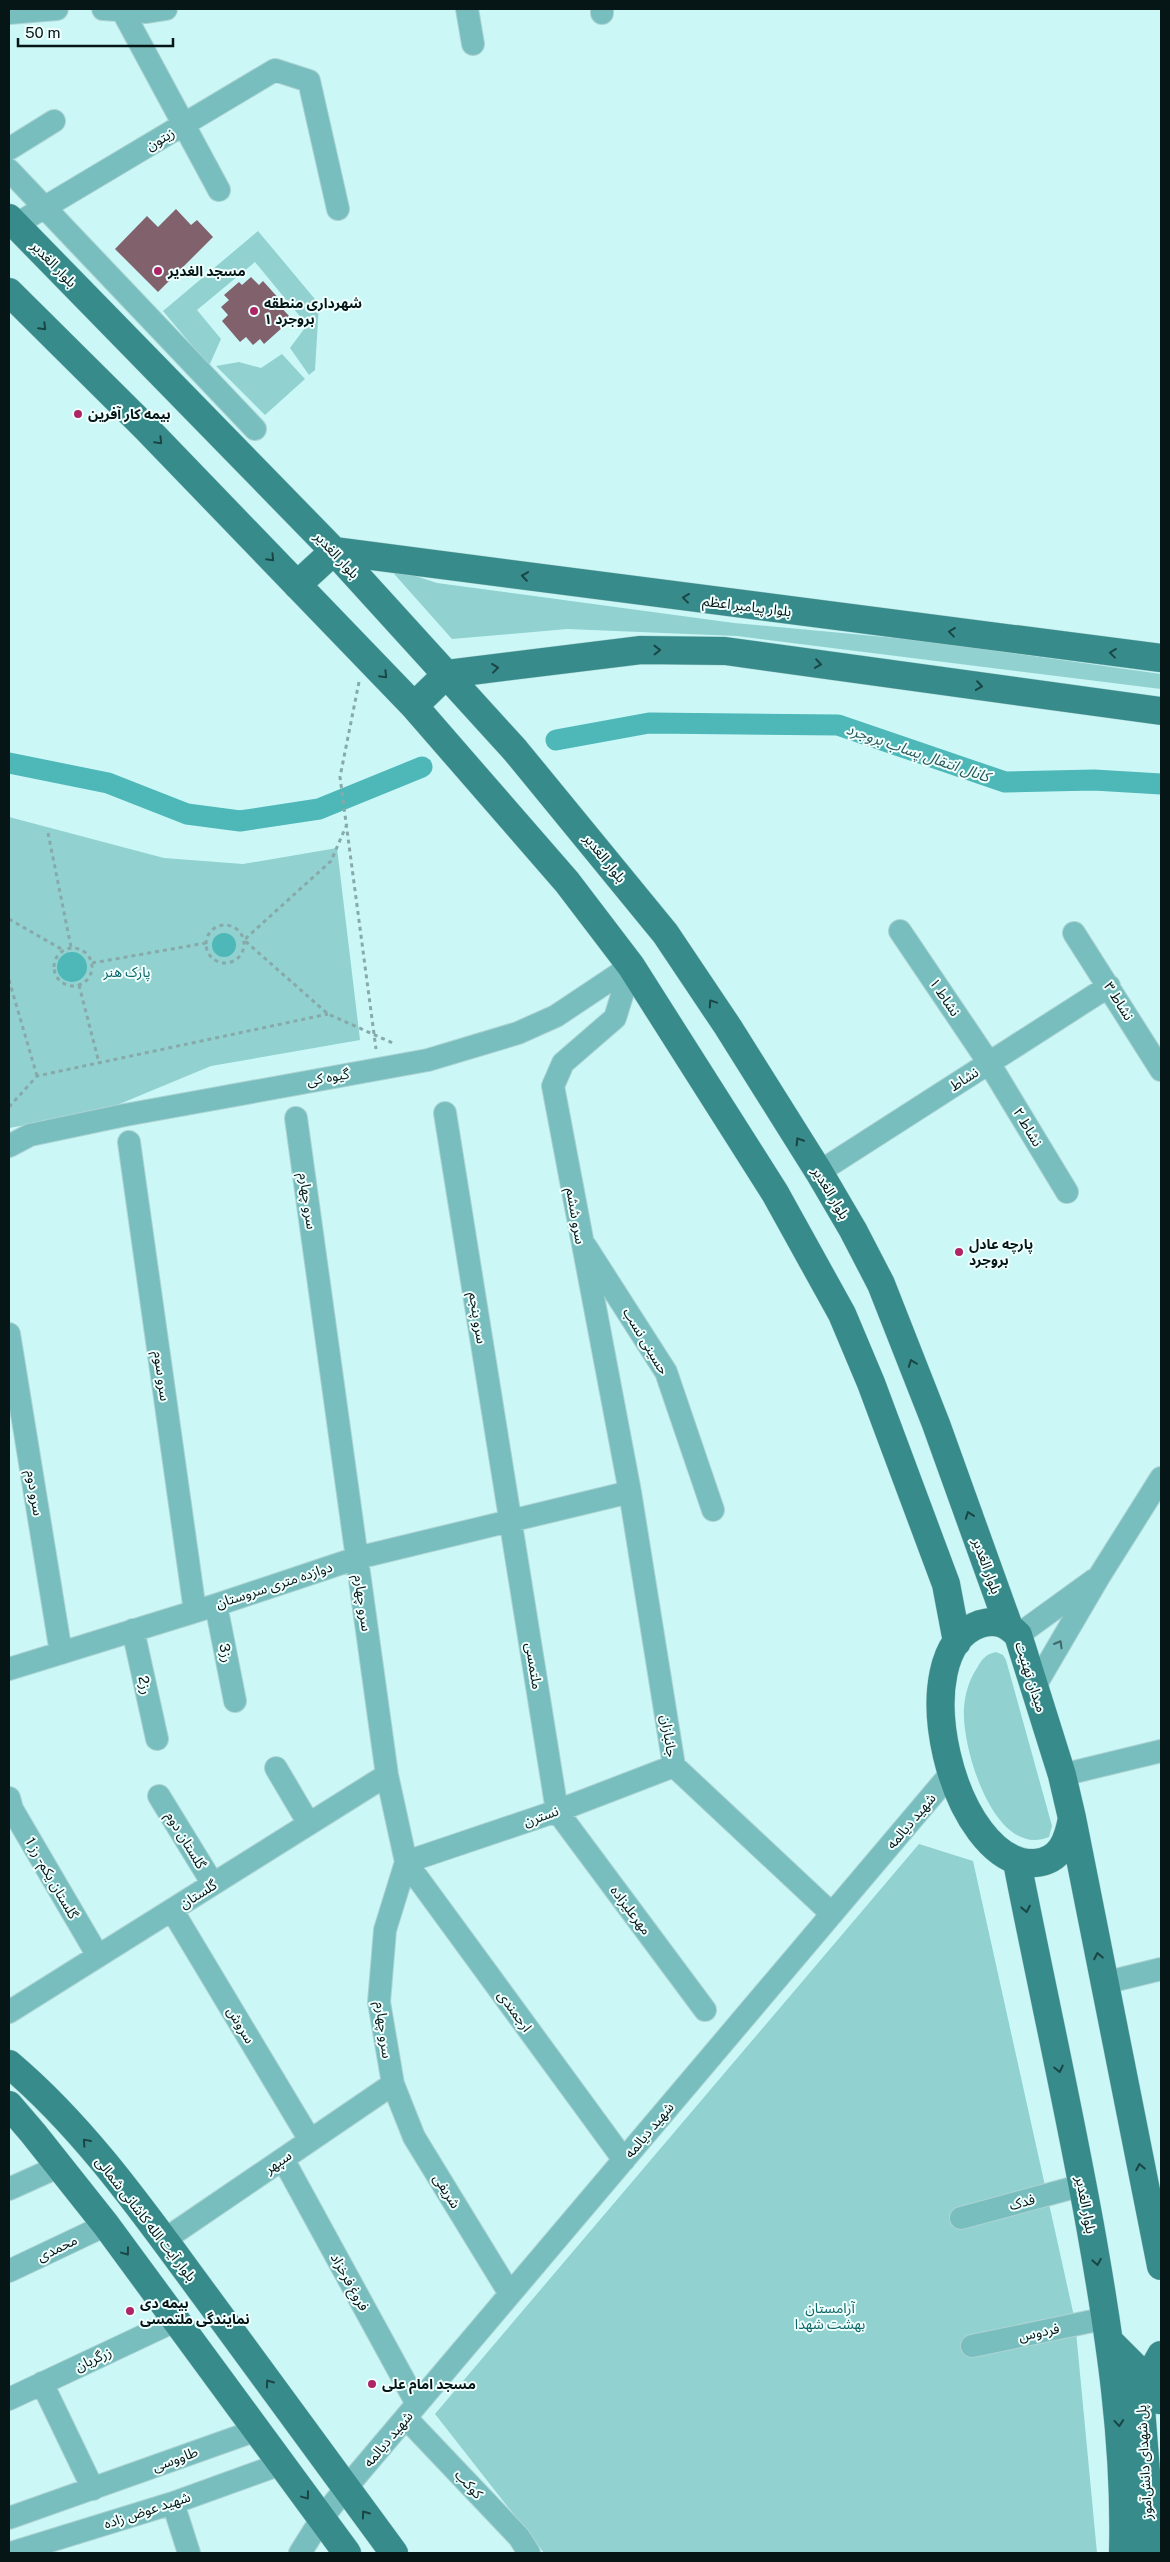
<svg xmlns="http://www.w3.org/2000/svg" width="1170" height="2562" font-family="'Public Sans','Noto Sans Arabic',sans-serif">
  <rect width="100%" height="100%" fill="#ccf7f7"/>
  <path fill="#91d1d0" d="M258,231L319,304L315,370L309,375L290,348L307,325L255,262L197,310L221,339L209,366L163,311Z
    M282,354L305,379L265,415L216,366L239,362L261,368Z
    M388,567L437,583L734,623L928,641L1161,674V689L737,636L567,629L452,639Z
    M9,817L164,858L243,864L337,848L360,1040L211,1066L105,1110L9,1128Z
    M996,1652L1003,1655L1006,1660L1052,1826L1049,1837C994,1860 961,1746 964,1708C965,1694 969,1680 977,1668C982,1659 986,1654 996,1652Z
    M919,1844L973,1861L1075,2321L1097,2553H544L435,2414Z"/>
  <path fill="#4eb7b7" d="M212 945a12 12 0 1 1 24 0a12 12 0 1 1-24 0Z
    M57 967a15 15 0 1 1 30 0a15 15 0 1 1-30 0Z"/>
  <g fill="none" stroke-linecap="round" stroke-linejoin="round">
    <path stroke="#4eb7b7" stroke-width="21" d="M556,740L649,723L838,725L1005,782L1094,780L1161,784
      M9,763L108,783L187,814L240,821L319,809L422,767"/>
  </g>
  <path fill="#81616b" d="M176,209L191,225L197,220L213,237L158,292L115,249L147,216L158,227Z
    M251,277L259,285L263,281L281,301L280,306L289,316L279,324L283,327L264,344L260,339L253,345L246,337L240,342L222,321L228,315L221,307L229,300L224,295L239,282L242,285Z"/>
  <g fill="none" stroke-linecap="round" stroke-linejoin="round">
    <defs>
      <path id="minor" d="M103,9L147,12L166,9
        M467,9L473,44
        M602,9V13
        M122,10L219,190
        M9,13L57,9
        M9,149L54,121
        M9,170L255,429
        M15,225L275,70L309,81L338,209
        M900,931L989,1063L1067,1192
        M1074,933L1161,1070
        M631,966L615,1018L563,1063L553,1086L630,1492L674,1766L832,1914
        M445,1113L557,1811L705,2010
        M296,1118L387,1775L406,1862L385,1930L379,2002L393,2084L414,2137L510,2294
        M129,1142L195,1611
        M9,1146L30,1135L125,1115L428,1060L518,1033L556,1016L631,966
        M819,1172L1109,986
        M586,1247L666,1372L713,1510
        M9,1334L61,1653
        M216,1605L235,1701
        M133,1630L157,1739
        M1018,1635L1094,1580
        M9,1669L216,1605L357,1558L630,1492
        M1035,1686L1100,1575L1161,1478
        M276,1768L309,1824
        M1062,1775L1161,1751
        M159,1796L213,1884
        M9,1798L12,1809L98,1956
        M172,1910L310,2140
        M1104,1983L1161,1969
        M9,2012L387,1775
        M283,2159L417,2404
        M624,2160L406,1862L557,1811L674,1766
        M9,2189L60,2166
        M961,2218L1083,2185
        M164,2240L393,2084
        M9,2271L106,2225
        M972,2346L1107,2318
        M42,2383L93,2489
        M9,2399L177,2320
        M406,2418L519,2537L529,2553
        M173,2503L189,2553
        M9,2518L257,2430
        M11,2553L173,2503L281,2464
        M300,2553L322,2518L346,2488L952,1772"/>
      <path id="major" d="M9,218L334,551L515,750L665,933L728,1027L819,1172L853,1230L881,1284L936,1424L1009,1627
        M9,292L146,428L414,706L567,882L631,966L775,1193L842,1314L871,1383L946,1584L957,1642
        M297,585L334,551L1161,658
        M414,706L447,674L641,650L725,651L1161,711
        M1072,1818C1068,1840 1061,1861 1035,1863C952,1867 901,1650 980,1624C996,1619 1006,1623 1018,1635L1062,1775L1072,1818L1161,2266
        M1017,1862C1041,1985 1069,2108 1091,2231C1110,2338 1126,2445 1123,2553
        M9,2064C86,2129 145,2214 204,2294C267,2381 331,2467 394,2553
        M9,2105L33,2133L106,2225L347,2553
        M1110,2342L1138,2370L1147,2484V2553
        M1159,2400L1156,2364L1161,2355"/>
    </defs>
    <use href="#minor" stroke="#acd3d3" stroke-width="24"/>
    <use href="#major" stroke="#acd3d3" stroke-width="29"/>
    <path stroke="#88a9a9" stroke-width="3" stroke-dasharray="4 4" stroke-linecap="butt" d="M359,682L340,777L376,1049
      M347,824L331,861L244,940L328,1014L395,1044
      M48,833L71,947
      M9,919L63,950
      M206 944a19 19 0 1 1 38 0a19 19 0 1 1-38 0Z
      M54 967a19 19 0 1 1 38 0a19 19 0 1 1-38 0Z
      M92,963L206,943
      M9,980L37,1076
      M79,985L99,1063
      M9,1107L37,1076L328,1014"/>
    <use href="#minor" stroke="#79bebe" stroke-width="22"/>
    <use href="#major" stroke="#388b8b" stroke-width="28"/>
  </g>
  <defs><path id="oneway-chevron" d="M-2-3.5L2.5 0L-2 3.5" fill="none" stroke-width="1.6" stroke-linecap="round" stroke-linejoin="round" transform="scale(1.25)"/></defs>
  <g stroke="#1a4545">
    <use href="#oneway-chevron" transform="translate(43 327) rotate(45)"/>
    <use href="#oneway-chevron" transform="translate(159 441) rotate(46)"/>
    <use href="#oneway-chevron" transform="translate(271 558) rotate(46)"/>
    <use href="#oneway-chevron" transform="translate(525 576) rotate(-172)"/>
    <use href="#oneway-chevron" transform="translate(686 598) rotate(-173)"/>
    <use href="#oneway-chevron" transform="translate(952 632) rotate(-173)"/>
    <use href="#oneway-chevron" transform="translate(657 650) rotate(-1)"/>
    <use href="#oneway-chevron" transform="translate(1113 653) rotate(-173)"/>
    <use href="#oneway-chevron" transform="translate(818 664) rotate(8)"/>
    <use href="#oneway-chevron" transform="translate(495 668) rotate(-7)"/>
    <use href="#oneway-chevron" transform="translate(384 675) rotate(46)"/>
    <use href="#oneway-chevron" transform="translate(979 686) rotate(8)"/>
    <use href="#oneway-chevron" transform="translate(712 1003) rotate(-124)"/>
    <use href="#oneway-chevron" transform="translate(799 1141) rotate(-122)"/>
    <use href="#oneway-chevron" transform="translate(912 1363) rotate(-111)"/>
    <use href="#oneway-chevron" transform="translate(969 1515) rotate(-110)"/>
    <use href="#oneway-chevron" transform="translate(1026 1909) rotate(79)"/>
    <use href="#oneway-chevron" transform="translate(1098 1956) rotate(-101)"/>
    <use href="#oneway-chevron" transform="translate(1059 2069) rotate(78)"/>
    <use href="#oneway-chevron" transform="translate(86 2142) rotate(-131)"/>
    <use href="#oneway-chevron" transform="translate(1140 2167) rotate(-101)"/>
    <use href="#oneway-chevron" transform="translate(126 2252) rotate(53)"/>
    <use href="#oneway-chevron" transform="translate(1097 2262) rotate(80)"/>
    <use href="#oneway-chevron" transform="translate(269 2383) rotate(-126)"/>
    <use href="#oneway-chevron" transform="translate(1119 2423) rotate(85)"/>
    <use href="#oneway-chevron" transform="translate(306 2496) rotate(53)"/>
    <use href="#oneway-chevron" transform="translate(365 2514) rotate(-126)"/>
  </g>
  <use stroke="#406a6a" href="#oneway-chevron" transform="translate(1059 1644) rotate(-60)"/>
  <g fill="#ae2465" stroke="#eefffe" stroke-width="2">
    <circle cx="158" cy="271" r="5"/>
    <circle cx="254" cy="311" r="5"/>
    <circle cx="78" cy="414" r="5"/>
    <circle cx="959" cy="1252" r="5"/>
    <circle cx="130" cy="2311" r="5"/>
    <circle cx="372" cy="2384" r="5"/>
  </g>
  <g text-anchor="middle" stroke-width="4" stroke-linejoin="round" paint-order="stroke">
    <g font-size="14" fill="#061616" stroke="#eefffe">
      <text transform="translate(160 139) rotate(-31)" y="5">زیتون</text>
      <text transform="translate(54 264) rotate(46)" y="5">بلوار الغدیر</text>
      <text transform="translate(337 555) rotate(47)" y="5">بلوار الغدیر</text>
      <text transform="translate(747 606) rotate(7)" y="5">بلوار پیامبر اعظم</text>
      <text transform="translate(605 858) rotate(51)" y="5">بلوار الغدیر</text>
      <text transform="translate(945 997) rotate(56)" y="5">نشاط ۱</text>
      <text transform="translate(1119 1001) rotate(58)" y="5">نشاط ۳</text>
      <text transform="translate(328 1077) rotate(-10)" y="5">گیوه کی</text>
      <text transform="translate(964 1079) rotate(-33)" y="5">نشاط</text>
      <text transform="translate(1028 1127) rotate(59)" y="5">نشاط ۲</text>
      <text transform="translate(831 1193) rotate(59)" y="5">بلوار الغدیر</text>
      <text transform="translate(308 1201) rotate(82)" y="5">سرو چهارم</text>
      <text transform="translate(576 1216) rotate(80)" y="5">سرو ششم</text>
      <text transform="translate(478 1318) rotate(81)" y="5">سرو پنجم</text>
      <text transform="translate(646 1341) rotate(59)" y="5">حسینی نسب</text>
      <text transform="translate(162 1376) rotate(82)" y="5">سرو سوم</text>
      <text transform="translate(35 1493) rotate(81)" y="5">سرو دوم</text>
      <text transform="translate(987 1566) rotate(70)" y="5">بلوار الغدیر</text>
      <text transform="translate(274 1585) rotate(-18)" y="5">دوازده متری سروستان</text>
      <text transform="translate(363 1603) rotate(82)" y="5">سرو چهارم</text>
      <text transform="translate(226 1653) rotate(79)" y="5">رز3</text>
      <text transform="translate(534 1666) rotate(81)" y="5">ملتمسی</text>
      <text transform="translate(1031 1677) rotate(72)" y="5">میدان تهنیت</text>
      <text transform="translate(145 1685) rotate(78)" y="5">رز2</text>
      <text transform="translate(669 1736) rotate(81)" y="5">جانبازان</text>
      <text transform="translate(541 1816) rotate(-19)" y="5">نسترن</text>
      <text transform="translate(911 1821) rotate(-50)" y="5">شهید دیالمه</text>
      <text transform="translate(186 1840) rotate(59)" y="5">گلستان دوم</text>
      <text transform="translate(52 1878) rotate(60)" y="5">گلستان یکم - رز 1</text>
      <text transform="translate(198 1894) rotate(-32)" y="5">گلستان</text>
      <text transform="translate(631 1910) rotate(53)" y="5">مهرعلیزاده</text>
      <text transform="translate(515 2011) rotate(54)" y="5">ارجمندی</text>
      <text transform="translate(241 2025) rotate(59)" y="5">سروش</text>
      <text transform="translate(384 2030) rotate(83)" y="5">سرو چهارم</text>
      <text transform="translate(649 2130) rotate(-50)" y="5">شهید دیالمه</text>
      <text transform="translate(278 2162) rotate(-35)" y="5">سپهر</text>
      <text transform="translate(447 2191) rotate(58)" y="5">شریفی</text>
      <text transform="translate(1022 2202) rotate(-15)" y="5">فدک</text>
      <text transform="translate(1086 2205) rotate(79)" y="5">بلوار الغدیر</text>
      <text transform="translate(146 2219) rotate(52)" y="5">بلوار آیت الله کاشانی شمالی</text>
      <text transform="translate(57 2248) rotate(-26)" y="5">محمدی</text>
      <text transform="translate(350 2282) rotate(61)" y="5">فروغ فرخزاد</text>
      <text transform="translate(1039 2332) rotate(-12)" y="5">فردوس</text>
      <text transform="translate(93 2359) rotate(-25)" y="5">زرگریان</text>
      <text transform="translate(388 2439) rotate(-50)" y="5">شهید دیالمه</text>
      <text transform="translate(175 2459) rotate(-20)" y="5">طاووسی</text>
      <text transform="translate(1144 2462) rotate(-93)" y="5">پل شهدای دانش‌آموز</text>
      <text transform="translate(469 2484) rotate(47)" y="5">کوکب</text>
      <text transform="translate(147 2510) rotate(-18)" y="5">شهید عوض زاده</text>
    </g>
    <g font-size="14" font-weight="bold" fill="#061616" stroke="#eefffe" text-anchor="start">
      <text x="168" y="276">مسجد الغدیر</text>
      <text x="264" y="308">شهرداری منطقه<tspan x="264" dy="16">۱ بروجرد</tspan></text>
      <text x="88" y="419">بیمه کار آفرین</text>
      <text x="969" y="1249">پارچه عادل<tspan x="969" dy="16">بروجرد</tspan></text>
      <text x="140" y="2308">بیمه دی<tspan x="140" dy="16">نمایندگی ملتمسی</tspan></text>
      <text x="382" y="2389">مسجد امام علی</text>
    </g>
    <g font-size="14" fill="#0b6565" stroke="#eefffe">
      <text x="127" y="977">پارک هنر</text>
      <text x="830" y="2313">آرامستان<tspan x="830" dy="16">بهشت شهدا</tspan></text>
    </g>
    <g font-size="15" font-style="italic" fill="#2c5a5a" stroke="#eefffe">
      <text transform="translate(918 753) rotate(19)" y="5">کانال انتقال پساب بروجرد</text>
    </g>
  </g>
  <rect width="1170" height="2562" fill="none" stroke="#061616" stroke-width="20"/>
  <path d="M18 38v8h155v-8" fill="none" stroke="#061616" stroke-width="2.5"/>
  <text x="25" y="38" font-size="15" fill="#061616" stroke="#eefffe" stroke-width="4" paint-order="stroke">50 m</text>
</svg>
